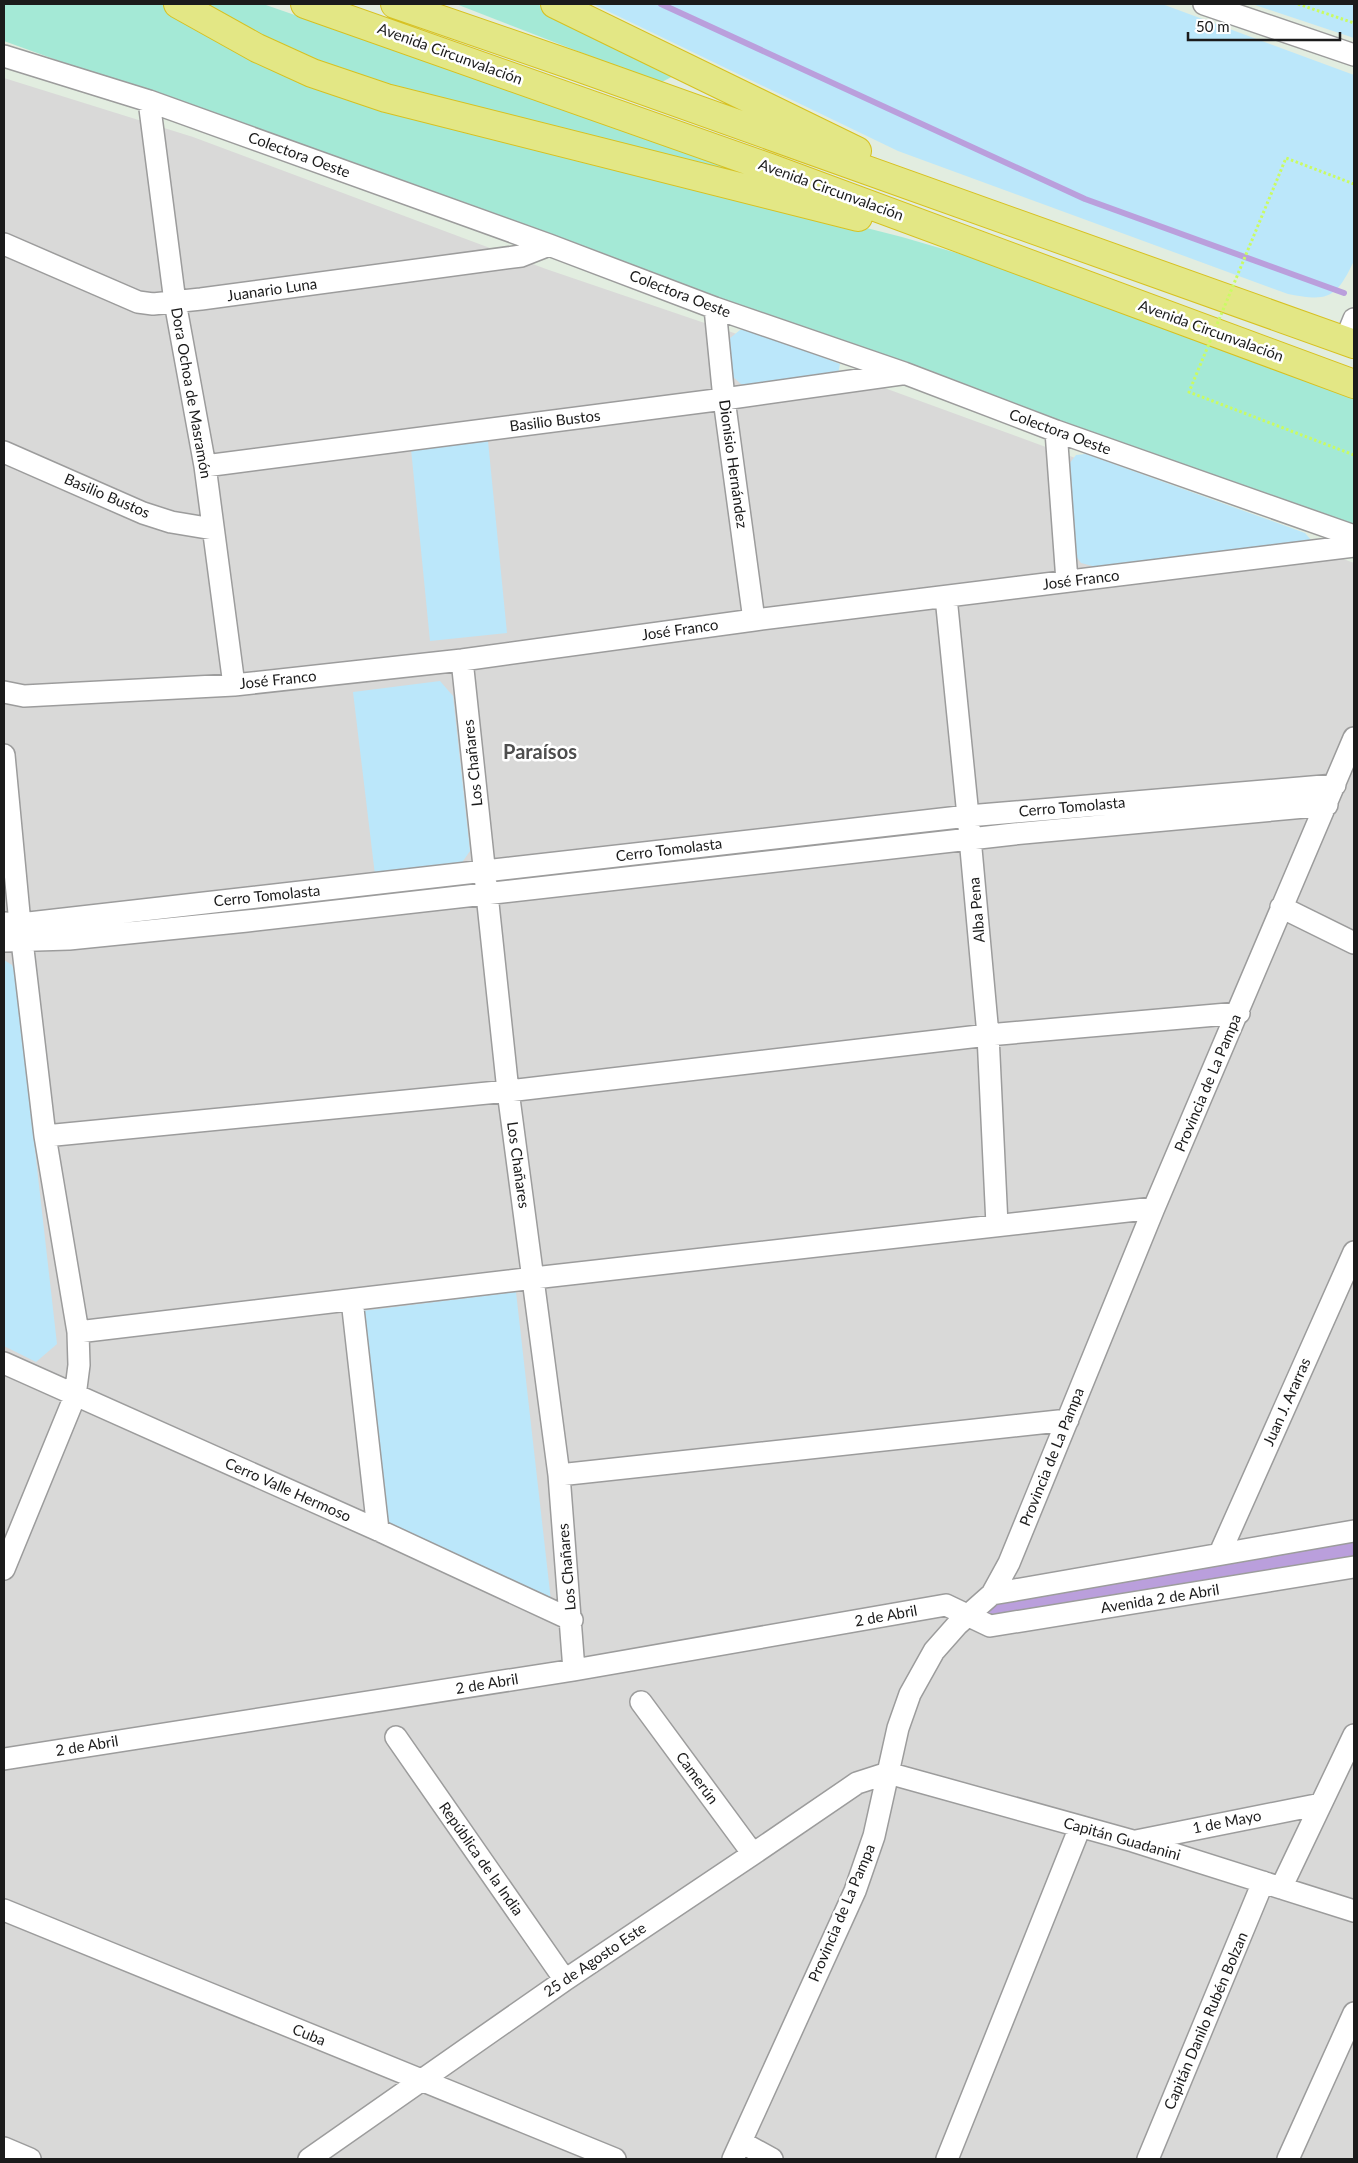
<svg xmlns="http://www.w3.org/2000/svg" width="1358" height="2163" font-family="Lato,sans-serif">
  <rect width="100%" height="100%" fill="#e2ede0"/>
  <path fill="#d9d9d8" d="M4,78L193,137L546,269L734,333L1054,450L1354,563V2159H4Z"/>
  <path fill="#a4e9d6" d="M4,4H167L551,148L902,237L967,256L1170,328L1354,398V528L4,41Z
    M198,4H263L743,170L730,178L326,69Z
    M456,4H537L681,72L660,83Z
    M945,829L946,834L517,882V877Z
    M461,884L462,889L61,933V928Z
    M1354,1542V1559L994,1621L991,1605Z"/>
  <path fill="#bbe7fa" d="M593,4H1162L1354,75V261C1336,298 1329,302 1288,294L898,151Z
    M1252,4H1354V38Z
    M749,329L840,364L838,374L751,386L741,384L731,375L729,339L740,330Z
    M488,441L507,633L430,641L411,449Z
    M1086,454L1305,533L1311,540L1307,548L1096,567L1081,563L1073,552L1069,464L1076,455Z
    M440,681L453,696L470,851L461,864L375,875L353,692Z
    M4,960L12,965L15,974L57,1344L36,1362L4,1346Z
    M516,1292L551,1601L386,1527L362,1311Z"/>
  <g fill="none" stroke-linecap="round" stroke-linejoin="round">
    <path stroke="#ba9fdc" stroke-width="6" d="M661,4L1085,199L1344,293"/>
    <path stroke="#ba9fdc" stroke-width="21" d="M990,1610L1354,1549"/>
    <defs>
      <path id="minor" d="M1204,4L1354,55
        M4,56L149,101L549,245L715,308L904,373L1056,431L1354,536
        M149,101L175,302L205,466L234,685
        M4,244L138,302L153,304L201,299L521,256L549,245
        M715,308L724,399L754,620
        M1345,341L1354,319
        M1056,431L1067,581
        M4,452L143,513L171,522L213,529
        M205,466L724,399L901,374
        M946,597L968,816L988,1035L997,1225
        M462,660L508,1091L559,1475L574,1670
        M4,692L24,696L234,685L462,660L754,620L1354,546
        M4,755L20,924L45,1136L78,1332L79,1365L75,1396L4,1569
        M1281,907L1354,943
        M4,923L20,924L968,816L1335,785
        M4,941L69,939L247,921L1014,834L1327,805
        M45,1136L508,1091L988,1035L1239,1013
        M352,1300L378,1530
        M78,1332L534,1278L1154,1208
        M4,1363L378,1530L572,1620
        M559,1475L1068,1420
        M1220,1553L1354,1252
        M992,1594L1354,1531
        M641,1702L753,1854
        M396,1737L565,1980
        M4,1759L574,1670L946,1605L990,1626L1354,1567
        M888,1773L1133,1841L1354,1911
        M1136,1841L1321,1804
        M1281,1888L1354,1735
        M4,1910L615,2159
        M741,2142L772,2159
        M4,2148L30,2159
        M309,2159L565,1980L753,1854L857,1783L888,1773
        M733,2159L855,1891L874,1836L898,1728L910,1694L934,1651L957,1625L992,1594L1009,1563L1154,1208L1354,738
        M947,2159L1080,1827
        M1148,2159L1263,1882
        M1288,2159L1354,2013"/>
      <path id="highway" d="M178,4L257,48L312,73L386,98L858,217
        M305,4L770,168L1354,384
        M395,4L575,66L1354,344
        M555,4L857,151"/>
    </defs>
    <use href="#minor" stroke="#9c9c9c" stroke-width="24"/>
    <use href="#highway" stroke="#d7c121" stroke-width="30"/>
    <path stroke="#cafb63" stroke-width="3" stroke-dasharray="2.5 2.5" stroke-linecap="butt" d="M1298,4L1354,23"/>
    <use href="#minor" stroke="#fff" stroke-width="21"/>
    <use href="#highway" stroke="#e3e785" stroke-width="28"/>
    <path stroke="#cafb63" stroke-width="3" stroke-dasharray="2.5 2.5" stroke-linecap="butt" d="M1354,184L1286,158L1189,392L1354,455"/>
  </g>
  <g text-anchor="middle" stroke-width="5" stroke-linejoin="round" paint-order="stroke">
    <g font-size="15" fill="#1b1b1b" stroke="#fff">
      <text transform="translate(450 54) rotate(20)" y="5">Avenida Circunvalación</text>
      <text transform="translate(299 155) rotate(20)" y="5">Colectora Oeste</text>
      <text transform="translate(831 190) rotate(20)" y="5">Avenida Circunvalación</text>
      <text transform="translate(272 290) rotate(-8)" y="5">Juanario Luna</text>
      <text transform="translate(680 294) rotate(21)" y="5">Colectora Oeste</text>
      <text transform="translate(1211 331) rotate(20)" y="5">Avenida Circunvalación</text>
      <text transform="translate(191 393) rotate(80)" y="5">Dora Ochoa de Masramón</text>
      <text transform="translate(555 421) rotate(-7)" y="5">Basilio Bustos</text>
      <text transform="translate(1060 432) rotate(20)" y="5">Colectora Oeste</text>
      <text transform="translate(733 464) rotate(82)" y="5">Dionisio Hernández</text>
      <text transform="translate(107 496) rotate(23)" y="5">Basilio Bustos</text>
      <text transform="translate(1081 580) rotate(-7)" y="5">José Franco</text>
      <text transform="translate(680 630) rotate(-8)" y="5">José Franco</text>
      <text transform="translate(278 680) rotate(-6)" y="5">José Franco</text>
      <text transform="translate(473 763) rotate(-96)" y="5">Los Chañares</text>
      <text transform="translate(1072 807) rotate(-5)" y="5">Cerro Tomolasta</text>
      <text transform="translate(669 850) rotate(-7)" y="5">Cerro Tomolasta</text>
      <text transform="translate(267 896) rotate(-6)" y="5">Cerro Tomolasta</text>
      <text transform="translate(977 910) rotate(-95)" y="5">Alba Pena</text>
      <text transform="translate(1208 1083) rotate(-67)" y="5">Provincia de La Pampa</text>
      <text transform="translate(518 1165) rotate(82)" y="5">Los Chañares</text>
      <text transform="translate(1287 1402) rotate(-66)" y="5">Juan J. Ararras</text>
      <text transform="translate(1052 1457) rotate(-68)" y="5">Provincia de La Pampa</text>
      <text transform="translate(288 1490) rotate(24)" y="5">Cerro Valle Hermoso</text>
      <text transform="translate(567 1567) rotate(-95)" y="5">Los Chañares</text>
      <text transform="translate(1160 1599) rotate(-9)" y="5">Avenida 2 de Abril</text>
      <text transform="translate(886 1616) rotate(-10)" y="5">2 de Abril</text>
      <text transform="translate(487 1684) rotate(-9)" y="5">2 de Abril</text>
      <text transform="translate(87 1746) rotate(-9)" y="5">2 de Abril</text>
      <text transform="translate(697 1778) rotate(54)" y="5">Camerún</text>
      <text transform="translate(1227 1822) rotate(-11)" y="5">1 de Mayo</text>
      <text transform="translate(1122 1839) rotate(16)" y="5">Capitán Guadanini</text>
      <text transform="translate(481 1859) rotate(55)" y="5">República de la India</text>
      <text transform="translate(842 1913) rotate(-67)" y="5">Provincia de La Pampa</text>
      <text transform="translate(595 1960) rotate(-34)" y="5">25 de Agosto Este</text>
      <text transform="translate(1206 2021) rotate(-67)" y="5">Capitán Danilo Rubén Bolzan</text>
      <text transform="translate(309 2035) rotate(22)" y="5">Cuba</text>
    </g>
    <g font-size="20" font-weight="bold" fill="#4e4e4e" stroke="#fff">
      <text x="540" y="759">Paraísos</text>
    </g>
  </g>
  <rect width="1358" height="2163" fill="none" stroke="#1b1b1b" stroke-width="10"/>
  <path d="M1188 32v8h152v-8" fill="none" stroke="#1b1b1b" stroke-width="2.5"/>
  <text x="1196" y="32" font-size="15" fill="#1b1b1b" stroke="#ffffff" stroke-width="4" paint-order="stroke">50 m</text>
</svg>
